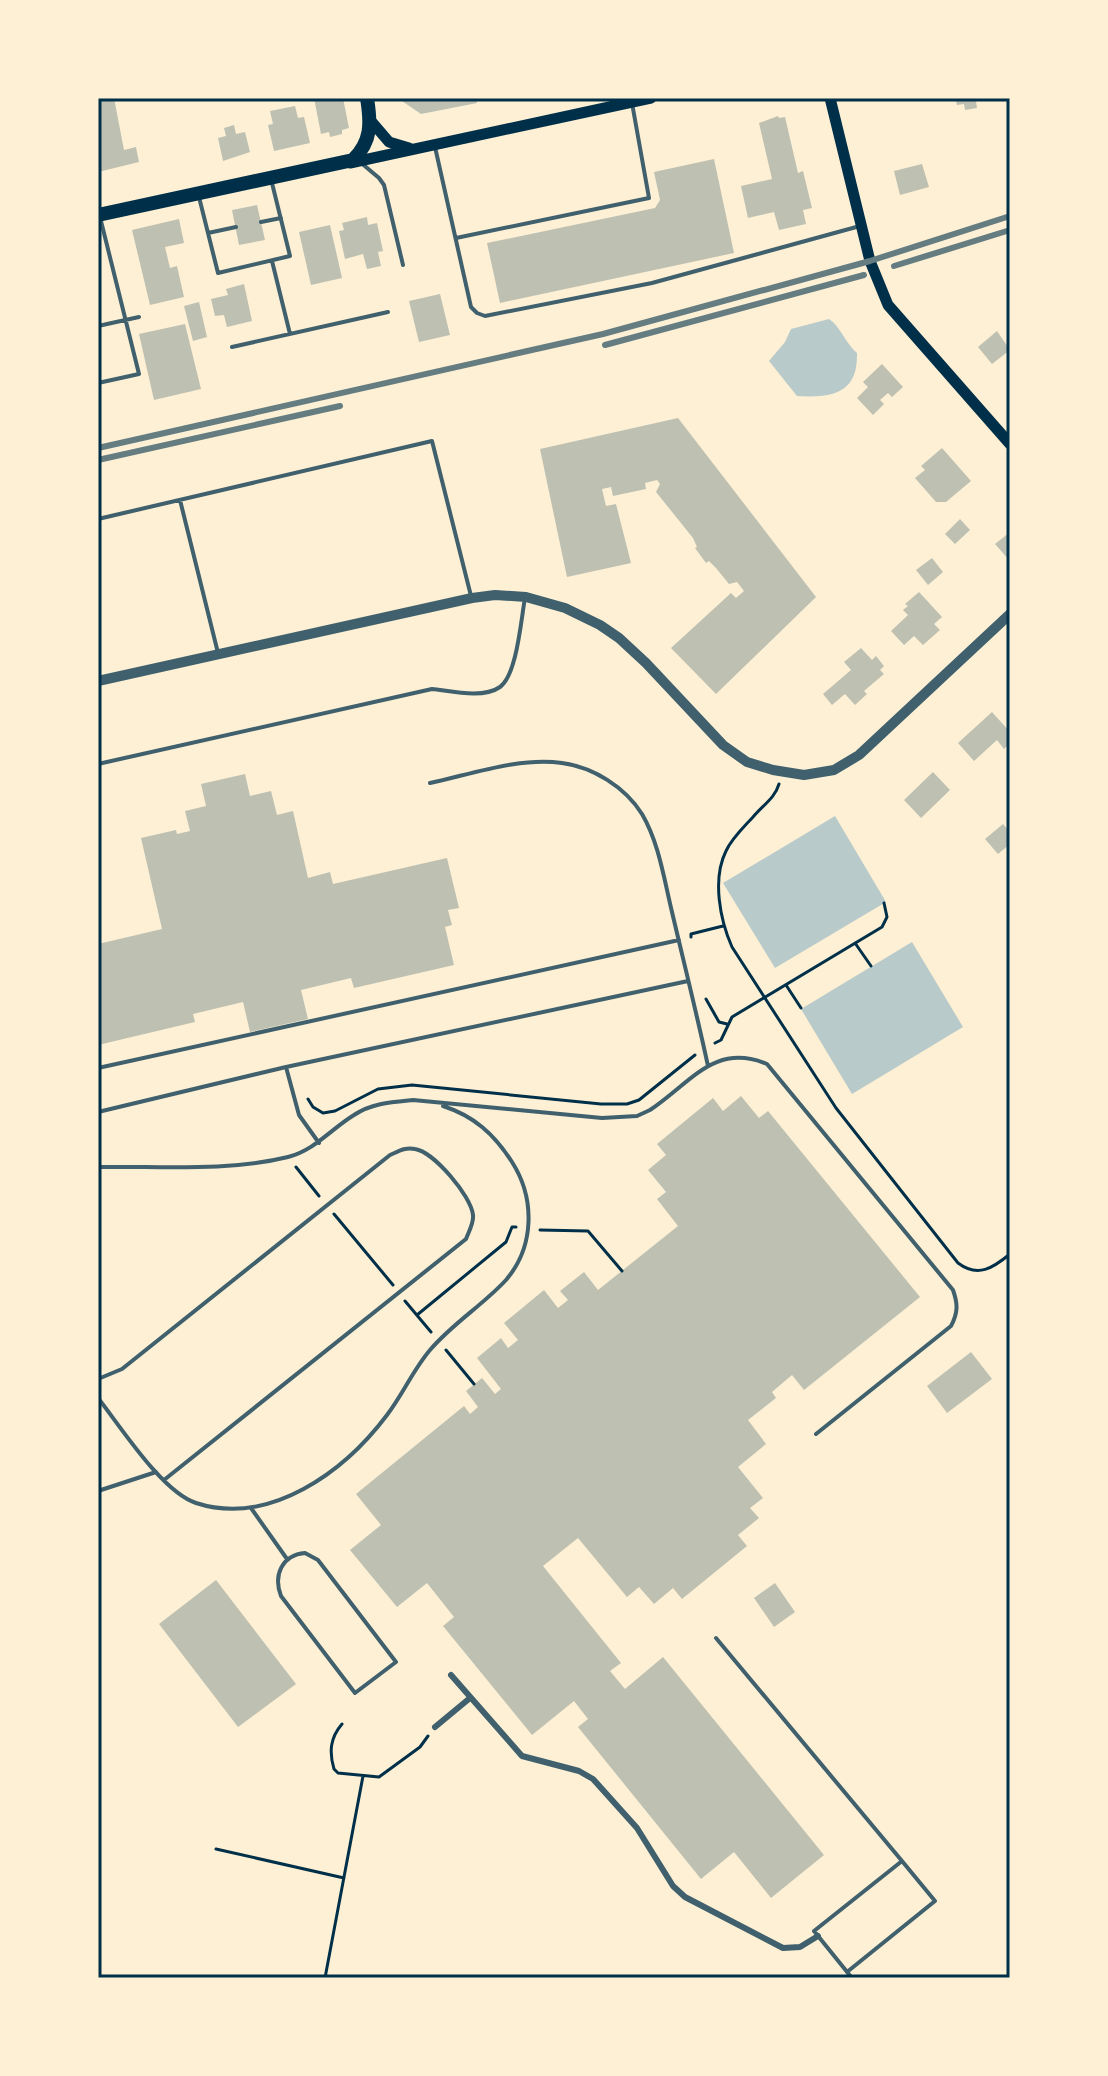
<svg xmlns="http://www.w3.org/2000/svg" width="1108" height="2076" font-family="Poppins,sans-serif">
  <rect width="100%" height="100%" fill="#fdf0d5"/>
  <path fill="#b9caca" d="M829,319C841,327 845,343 857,353C858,394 832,398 797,396L769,361L785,342L791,329Z
    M835,816L886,902L775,968L723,883Z
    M912,942L963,1027L852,1094L801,1009Z"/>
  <path fill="#bec0b2" d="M98,98H114L124,150L136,147L139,162L98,172Z
    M314,98H343L349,128L342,130V134L330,137L329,132L321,134Z
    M401,98H476L477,103L421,114L402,101Z
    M955,98H982V99L976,101L977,108L965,110L964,104L957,105Z
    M295,106L298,118L304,117L310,143L274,151L268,125L273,124L270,111Z
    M778,116L779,118L785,117L798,173L803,171L812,208L803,210L806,224L779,230L774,212L748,218L741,186L772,179L759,123Z
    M234,125L236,134L245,132L250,152L223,161L218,138L226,136L224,128Z
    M714,159L734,253L500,303L487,243L655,208L660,200L654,172Z
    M922,164L929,187L900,195L894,171Z
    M257,205L265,240L239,245L232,210Z
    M367,217L368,225L377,223L383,251L378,252L381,266L367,269L363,254L345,259L339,231L344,230L342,223Z
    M179,219L184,243L165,247L170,268L177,266L184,297L150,305L132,230Z
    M330,225L342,278L311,285L299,232Z
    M244,284L252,321L227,327L224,315L215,316L211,299L228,295L226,289Z
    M440,294L450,335L419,342L409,301Z
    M199,302L207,337L193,341L184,306Z
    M185,324L201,389L154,400L139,334Z
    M997,331L1010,350L992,364L978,347Z
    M882,364L903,387L892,397L888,393L880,400L884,404L873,415L857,398L868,387L863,382Z
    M678,418L816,597L716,694L671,648L731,593L736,598L744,591L737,582L729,584L716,568L709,561L706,563L695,548L697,547L693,538L656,492L660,484L657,480L645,483L646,489L613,496L611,487L602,489L606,506L616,504L631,563L567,577L540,449Z
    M942,448L971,481L946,502H936L915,478L925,470L921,466Z
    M960,519L970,530L955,544L945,534Z
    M1010,532V561L995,544Z
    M932,558L943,572L928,585L916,570Z
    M919,592L942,617L934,624L940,630L923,645L914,636L904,645L891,631L908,615L903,610L908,606L905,604Z
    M861,648L872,660L876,656L884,666L880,670L884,674L864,691L867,694L855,705L845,694L832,705L823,694L851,670L844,662Z
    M992,712L1010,732V743L1004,749L997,740L974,761L958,743Z
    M933,772L950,790L921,818L904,800Z
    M245,774L250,796L271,791L277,815L293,811L308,878L330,872L333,884L447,858L459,908L448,910L452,925L445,927L454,965L354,988L351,978L301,990L308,1019L250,1032L243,1002L193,1014L195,1022L98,1045V944L162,929L141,838L176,830L177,834L190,831L185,811L206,806L201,784Z
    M1003,824L1010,832V844L998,854L985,839Z
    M741,1096L759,1118L768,1111L920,1297L804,1390L792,1375L772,1392L776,1398L748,1420L766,1444L738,1467L763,1498L750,1508L759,1518L738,1535L747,1546L682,1599L673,1588L654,1604L639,1587L627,1597L578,1538L543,1566L621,1663L610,1671L625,1689L663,1657L824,1855L771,1898L734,1852L701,1879L578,1727L588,1719L574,1701L532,1735L443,1626L454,1617L427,1583L397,1607L350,1550L381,1525L356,1494L464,1406L470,1414L478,1407L466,1391L482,1378L495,1394L501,1389L477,1358L501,1338L508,1348L518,1340L504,1323L544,1290L558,1308L568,1300L560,1291L584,1272L598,1290L678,1226L657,1199L666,1192L648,1170L666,1155L657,1144L713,1098L723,1111Z
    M971,1352L992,1379L947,1413L927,1386Z
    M216,1580L296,1684L238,1727L159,1624Z
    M775,1583L795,1612L774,1627L754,1598Z"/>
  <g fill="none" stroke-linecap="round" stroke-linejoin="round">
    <path stroke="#003049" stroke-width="3" d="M779,784C775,798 763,805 753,817C744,827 732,838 726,851C712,879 720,920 732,947L836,1108L958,1263C978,1278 993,1268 1010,1254
      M691,937V934L723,926
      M855,943L871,966
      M786,985L801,1008
      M706,999L719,1022L727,1024
      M715,1043L721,1040L732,1017L882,927L887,917L884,903
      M308,1099L313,1107L323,1113L335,1111L378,1089L412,1085L601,1104H627L639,1100L695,1055
      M296,1167L319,1196
      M334,1214L393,1285
      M540,1230L588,1231L622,1271
      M405,1301L431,1332
      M417,1315L506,1242L512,1227H516
      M446,1350L474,1384
      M342,1724C330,1738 329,1752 334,1769L338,1773L379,1777L420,1747L428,1736
      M216,1849L344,1878
      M325,1978L363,1776"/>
    <path stroke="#3f606c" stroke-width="4" d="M435,147L471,307L477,313L485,316L652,283L860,226
      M360,162L379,178L384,185L403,265
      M199,197L218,273L290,256L271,179
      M261,222L281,218
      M208,233L236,227
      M456,238L649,198L632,103
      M272,261L290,334
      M98,326L139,317
      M232,347L388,312
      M98,383L139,374L100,217
      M180,500L218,653
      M98,519L432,441L471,596
      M98,764L432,689C451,691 483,699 500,687C517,675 521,619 525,598
      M430,783C472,774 519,757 562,763C593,767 625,787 642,814C659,843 664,879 672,912C684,963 697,1015 708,1066
      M286,1067L688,981
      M98,1068L679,940
      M98,1112L286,1067L299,1115L319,1143
      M98,1167C160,1166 227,1172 288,1157C315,1150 331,1129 354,1115C372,1103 392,1102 413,1100L602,1118L637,1116L650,1110C691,1083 714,1042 767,1064L953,1290C958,1304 958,1313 951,1326L816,1434
      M98,1379L122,1369L390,1155C399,1151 405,1147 415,1149C434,1152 471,1196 473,1215C474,1223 469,1231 466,1239L164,1480
      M98,1398C121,1427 162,1492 196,1503C270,1527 345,1471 387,1415C403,1394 413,1370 430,1350C453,1323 483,1305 506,1280C535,1246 535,1198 512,1162C494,1134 474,1116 443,1106
      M98,1491L156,1472
      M251,1508L287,1559
      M305,1553L318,1560L396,1662L355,1693L281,1596C273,1575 282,1555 305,1553Z
      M716,1638L902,1861
      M847,1972L935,1901L902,1861L814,1931L852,1978"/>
    <path stroke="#3f606c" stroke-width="6" d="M451,1675L522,1756L579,1771L593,1779L637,1828L673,1886L685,1897L783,1948L800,1947L818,1936
      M435,1727L470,1698"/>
    <path stroke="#3f606c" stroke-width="10" d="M98,681L472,598L495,595L526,597L565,608L600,625L619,638L646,663L723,745L747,762L773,770L804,775L834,770L859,755L1010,614"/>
    <path stroke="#003049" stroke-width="11" d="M830,98L870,261L888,305L1010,444
      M371,121L389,142L409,148
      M350,163L651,98"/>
    <path stroke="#003049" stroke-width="14" d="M98,215L353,160C372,141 371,123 367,98"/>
    <path stroke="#657d81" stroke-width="6" d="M894,266L1010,230
      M605,345L864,275
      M98,448L603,334L870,261L1010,216
      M98,460L340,406"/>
  </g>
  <rect width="1108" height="2076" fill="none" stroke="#fdf0d5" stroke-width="200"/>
  <rect x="100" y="100" width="908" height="1876" fill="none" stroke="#003049" stroke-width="3"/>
</svg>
